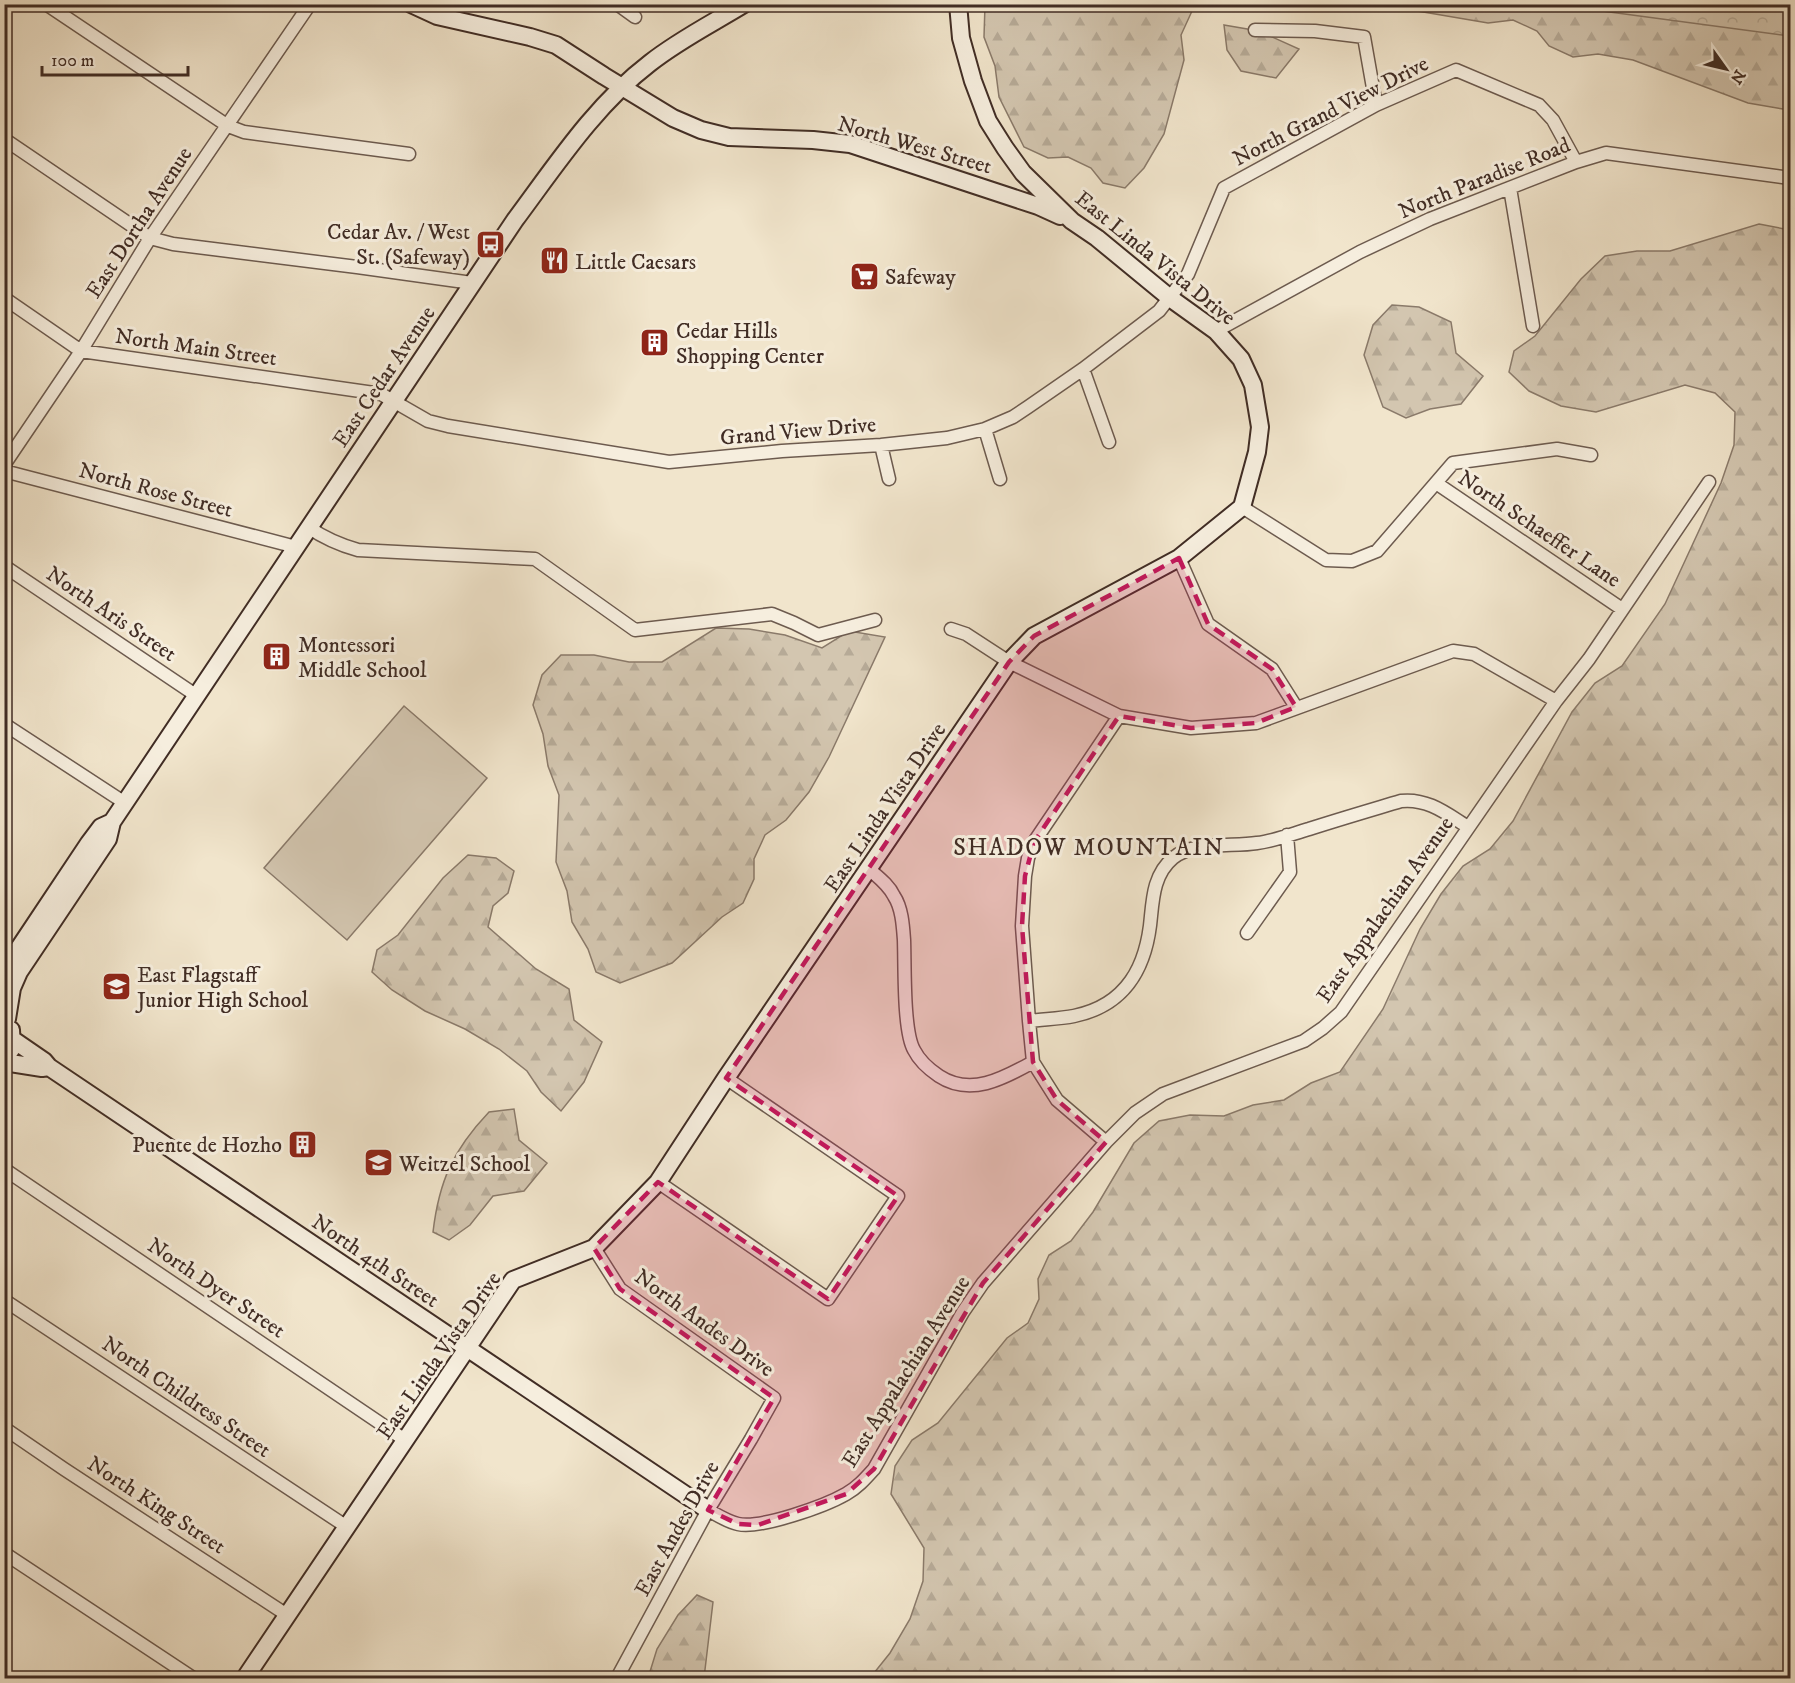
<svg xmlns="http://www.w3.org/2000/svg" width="1795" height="1683" font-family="'IM FELL DW Pica',serif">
  <defs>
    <pattern id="forest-firs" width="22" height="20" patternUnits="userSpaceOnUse" patternTransform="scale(1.5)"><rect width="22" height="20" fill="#d3c6b0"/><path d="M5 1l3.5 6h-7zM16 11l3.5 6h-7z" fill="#b6aa97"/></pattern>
    <pattern id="park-crowns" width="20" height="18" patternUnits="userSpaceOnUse" patternTransform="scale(1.5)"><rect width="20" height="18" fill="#d3c6b0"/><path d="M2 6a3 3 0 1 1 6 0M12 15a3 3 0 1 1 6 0" fill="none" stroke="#b6aa97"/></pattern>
  </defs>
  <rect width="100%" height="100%" fill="#f1e5cc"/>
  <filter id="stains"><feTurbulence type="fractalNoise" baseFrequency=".00333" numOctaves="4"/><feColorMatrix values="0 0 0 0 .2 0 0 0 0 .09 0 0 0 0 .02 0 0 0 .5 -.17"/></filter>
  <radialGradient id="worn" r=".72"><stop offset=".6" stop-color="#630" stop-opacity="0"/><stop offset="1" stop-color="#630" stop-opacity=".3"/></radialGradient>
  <path fill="url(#forest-firs)" stroke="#8a7a6a" stroke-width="1.5" d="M985,5H1208L1192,11L1181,35L1184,60L1164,134L1144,168L1125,188L1103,183L1091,168L1068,157L1048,158L1024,147L999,97L995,66L984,37Z
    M1322,5V4L1381,5L1351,10Z
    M1382,5H1790V108L1783,109L1748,103L1633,60L1598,54L1573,57L1549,46L1537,31L1513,20L1488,23Z
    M1224,25L1259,31L1299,49L1276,78L1241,71L1227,50Z
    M1759,224L1790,230V1678H870L890,1653L910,1619L923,1581L924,1548L891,1494L895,1466L912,1440L938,1423L1007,1338L1028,1323L1039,1299L1038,1279L1049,1255L1071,1241L1093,1212L1134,1143L1159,1121L1190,1115L1224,1116L1253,1105L1284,1100L1311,1083L1340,1072L1383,1009L1420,929L1441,894L1463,866L1490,849L1513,821L1572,712L1595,683L1622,666L1665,604L1721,483L1734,445L1735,412L1715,393L1685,385L1596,412L1561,406L1529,391L1509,372L1514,351L1535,336L1581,279L1605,256L1637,251H1670Z
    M1392,305L1419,307L1451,322L1456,353L1483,376L1461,404L1430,409L1406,418L1383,407L1364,355L1373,325Z
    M716,628L749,629L785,635L822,648L849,631L885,637L829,757L809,792L786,820L765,835L754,859V879L743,903L722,917L672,963L620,983L596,972L588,949L572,922L567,891L556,862L559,795L548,766L543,734L533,705L542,675L561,655H594L629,662H662Z
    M468,855L496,858L514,871L508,893L493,906L488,927L536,969L569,989L574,1020L602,1042L584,1082L561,1111L541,1092L527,1071L499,1049L465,1029L425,1011L392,990L372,972L377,950L398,935L443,878Z
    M514,1109L519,1140L547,1163L524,1191L493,1196L470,1225L449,1240L433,1232C439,1181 453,1150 489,1112Z
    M697,1595L713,1602L704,1678H648L657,1649L678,1615Z"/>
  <path fill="url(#park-crowns)" stroke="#8a7a6a" stroke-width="1.5" d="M1557,5H1790V36Z"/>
  <path fill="#d3c6b0" stroke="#8a7a6a" stroke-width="1.5" d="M404,706L487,778L347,940L264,868Z"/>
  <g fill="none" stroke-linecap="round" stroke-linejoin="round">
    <defs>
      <path id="street" d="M46,4L228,126L244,132L409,154
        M617,4L635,17
        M1255,30L1315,31L1364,37L1376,105
        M4,139L150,238L173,244L357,267L472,283
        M1510,188L1533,326
        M4,298L81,351L381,394L428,421L448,426L669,462L782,451L881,445L947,438L985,429L1013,417L1028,407L1083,369L1159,311L1188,274L1224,188L1376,105L1456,70L1539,105L1553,120L1576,162
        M1216,331L1360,252L1430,219L1576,162L1606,153L1790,178
        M1083,369L1109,442
        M985,429L1000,479
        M881,445L889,479
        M4,465L81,351L150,238L310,4
        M4,471L296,547
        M1436,483L1622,609
        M1242,507L1326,560L1352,561L1377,551L1453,463L1557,449L1591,455
        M308,527C324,538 340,545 358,550L535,559L635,630L772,614L794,623L818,635L875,620
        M1179,558L1208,624L1272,669L1296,707
        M4,566L197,696
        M951,629L966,634L1009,662L1119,716L1191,728L1256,723L1453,651L1474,654L1556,701
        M4,724L125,803
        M869,869C878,877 889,885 894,896C902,908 903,926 904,940C905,965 903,1031 914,1050C919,1060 930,1070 939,1076C971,1097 1004,1078 1033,1062
        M1247,933L1290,872L1287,835
        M1029,1021C1043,1019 1059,1019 1074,1016C1127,1005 1147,966 1151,916C1153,895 1155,873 1173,858C1193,841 1232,847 1257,843C1275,841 1292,834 1309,829C1340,819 1371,810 1401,801C1428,798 1447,814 1468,827
        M1106,1142L1057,1100L1033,1062L1029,1021L1022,926L1025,876L1028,858L1034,842L1119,716
        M4,1169L405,1440
        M658,1182L828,1299L898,1196L726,1078
        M594,1248L620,1289L774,1398L751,1439L708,1510L617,1678
        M4,1300L347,1527
        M4,1428L64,1469L287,1615
        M708,1510C717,1515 728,1522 738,1524C761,1529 825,1506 846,1494C857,1488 865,1479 874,1469L963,1312L983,1283L1106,1142L1135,1113L1163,1094L1304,1041L1323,1028L1341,1012L1556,701L1589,659L1709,482
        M4,1553L193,1678"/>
      <path id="secondary" d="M411,4L437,16L530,37L556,45L604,76L673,118L701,130L729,137L813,140L850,144L1038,206L1060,216
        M4,971L15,954L89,843L101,827L112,822
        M7,1019L12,988L19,972L108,839L112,822L515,220C556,165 595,105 650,63C679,40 713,23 744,4
        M12,1039L44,1061L49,1067L708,1510
        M4,1060L12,1048L11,1030
        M4,1062L42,1068L49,1067
        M245,1678L513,1280L594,1248L658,1182L726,1078L1009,662L1034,636L1179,558L1242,507L1257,452L1260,427L1253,385L1241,359L1216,331L1170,298L1097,238L1072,221L1023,173L1005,148L988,121L973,81L961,38L958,4"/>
    </defs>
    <use href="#street" stroke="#6d5b4f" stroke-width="15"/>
    <use href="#secondary" stroke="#412d25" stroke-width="20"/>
    <use href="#street" stroke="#f6eede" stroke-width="12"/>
    <use href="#secondary" stroke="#f6eede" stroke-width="16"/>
  </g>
  <path fill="#c2185b" fill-opacity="0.2" stroke="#c2185b" stroke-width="4.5" stroke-dasharray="12 8" stroke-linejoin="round" d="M1179,558L1208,624L1272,669L1296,707L1256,723L1191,728L1119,716L1034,842L1025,876L1022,926L1033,1062L1057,1100L1106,1142L983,1283L874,1469L846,1494L758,1525L738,1524L708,1510L774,1398L620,1289L594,1248L658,1182L828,1299L898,1196L726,1078L1009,662L1034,636Z"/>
  <defs>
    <symbol id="bus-square" viewBox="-11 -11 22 22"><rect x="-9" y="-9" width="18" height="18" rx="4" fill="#8f2418" stroke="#f6eede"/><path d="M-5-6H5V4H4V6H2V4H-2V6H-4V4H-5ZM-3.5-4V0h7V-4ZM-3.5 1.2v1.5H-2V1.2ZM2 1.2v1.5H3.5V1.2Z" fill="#fff"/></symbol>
    <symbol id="restaurant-square" viewBox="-11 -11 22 22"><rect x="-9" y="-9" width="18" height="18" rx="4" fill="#8f2418" stroke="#f6eede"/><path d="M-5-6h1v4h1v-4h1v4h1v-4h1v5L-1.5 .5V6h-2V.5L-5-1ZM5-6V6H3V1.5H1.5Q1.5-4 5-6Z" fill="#fff"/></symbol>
    <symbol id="supermarket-square" viewBox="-11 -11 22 22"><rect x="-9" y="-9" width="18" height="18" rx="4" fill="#8f2418" stroke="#f6eede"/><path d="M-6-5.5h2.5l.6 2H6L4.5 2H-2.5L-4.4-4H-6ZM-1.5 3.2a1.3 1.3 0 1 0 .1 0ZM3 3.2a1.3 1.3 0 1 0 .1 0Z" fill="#fff"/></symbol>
    <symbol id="building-square" viewBox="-11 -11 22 22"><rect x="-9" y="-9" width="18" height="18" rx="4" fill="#8f2418" stroke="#f6eede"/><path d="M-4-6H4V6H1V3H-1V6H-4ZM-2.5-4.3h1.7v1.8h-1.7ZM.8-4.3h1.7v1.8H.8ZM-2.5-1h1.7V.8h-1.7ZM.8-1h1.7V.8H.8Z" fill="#fff"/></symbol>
    <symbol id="school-square" viewBox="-11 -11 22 22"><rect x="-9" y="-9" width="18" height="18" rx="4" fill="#8f2418" stroke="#f6eede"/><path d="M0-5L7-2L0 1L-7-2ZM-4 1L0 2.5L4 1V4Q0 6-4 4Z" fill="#fff"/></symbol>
  </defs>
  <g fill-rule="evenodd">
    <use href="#bus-square" x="474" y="228" width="33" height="33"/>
    <use href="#restaurant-square" x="538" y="244" width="33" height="33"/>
    <use href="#supermarket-square" x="848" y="260" width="33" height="33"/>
    <use href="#building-square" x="638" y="326" width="33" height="33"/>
    <use href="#building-square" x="260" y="640" width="33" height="33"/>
    <use href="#school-square" x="100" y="970" width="33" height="33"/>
    <use href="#building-square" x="286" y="1128" width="33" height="33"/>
    <use href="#school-square" x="362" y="1146" width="33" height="33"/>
  </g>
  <g text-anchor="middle" stroke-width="6" stroke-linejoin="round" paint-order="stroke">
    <g font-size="22" fill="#412d25" stroke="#f6eede">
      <text transform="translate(1330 110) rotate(-27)" y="8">North Grand View Drive</text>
      <text transform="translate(915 144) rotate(16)" y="8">North West Street</text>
      <text transform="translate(1484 177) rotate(-22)" y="8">North Paradise Road</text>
      <text transform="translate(138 222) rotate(-57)" y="8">East Dortha Avenue</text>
      <text transform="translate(1156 257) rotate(39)" y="8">East Linda Vista Drive</text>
      <text transform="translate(196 346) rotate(8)" y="8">North Main Street</text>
      <text transform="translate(383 376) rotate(-56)" y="8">East Cedar Avenue</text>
      <text transform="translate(798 430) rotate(-5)" y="8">Grand View Drive</text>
      <text transform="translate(156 489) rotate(15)" y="8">North Rose Street</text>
      <text transform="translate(1540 528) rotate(34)" y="8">North Schaeffer Lane</text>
      <text transform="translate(112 613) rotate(34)" y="8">North Aris Street</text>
      <text transform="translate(884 807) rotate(-56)" y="8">East Linda Vista Drive</text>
      <text transform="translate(1384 909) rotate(-55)" y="8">East Appalachian Avenue</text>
      <text transform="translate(376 1260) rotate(34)" y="8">North 4th Street</text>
      <text transform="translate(217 1287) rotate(34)" y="8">North Dyer Street</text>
      <text transform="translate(705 1322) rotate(36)" y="8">North Andes Drive</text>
      <text transform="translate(438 1355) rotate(-55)" y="8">East Linda Vista Drive</text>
      <text transform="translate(905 1371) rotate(-58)" y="8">East Appalachian Avenue</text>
      <text transform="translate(187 1396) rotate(34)" y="8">North Childress Street</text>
      <text transform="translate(157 1504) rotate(33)" y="8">North King Street</text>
      <text transform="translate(676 1528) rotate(-61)" y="8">East Andes Drive</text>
    </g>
    <g font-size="22" fill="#412d25" stroke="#f6eede" text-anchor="start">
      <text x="470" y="239" text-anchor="end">Cedar Av. / West<tspan x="470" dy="25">St. (Safeway)</tspan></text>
      <text x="575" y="269">Little Caesars</text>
      <text x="885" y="284">Safeway</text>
      <text x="676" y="338">Cedar Hills<tspan x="676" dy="25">Shopping Center</tspan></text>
      <text x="298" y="652">Montessori<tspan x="298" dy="25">Middle School</tspan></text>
      <text x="137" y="982">East Flagstaff<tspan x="137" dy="25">Junior High School</tspan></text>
      <text x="282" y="1152" text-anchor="end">Puente de Hozho</text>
      <text x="399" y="1171">Weitzel School</text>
    </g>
    <g font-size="24" letter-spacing="1.5" fill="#412d25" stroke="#f6eede">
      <text x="1089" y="855">SHADOW MOUNTAIN</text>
    </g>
  </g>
  <rect width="1795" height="1683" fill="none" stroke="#f1e5cc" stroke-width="24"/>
  <rect x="6" y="6" width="1783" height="1671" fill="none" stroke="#412d25" stroke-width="3"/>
  <rect x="12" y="12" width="1771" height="1659" fill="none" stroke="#412d25" stroke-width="1.5"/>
  <g transform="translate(1726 69) rotate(124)" stroke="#f6eede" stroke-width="4.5" paint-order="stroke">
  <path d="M0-4.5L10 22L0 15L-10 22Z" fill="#412d25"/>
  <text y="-9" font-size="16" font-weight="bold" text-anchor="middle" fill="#412d25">N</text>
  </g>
  <path d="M42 66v9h146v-9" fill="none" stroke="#412d25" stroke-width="3"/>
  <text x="51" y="66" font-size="18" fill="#412d25" stroke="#f6eede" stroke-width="4.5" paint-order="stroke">100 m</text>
  <rect width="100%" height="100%" filter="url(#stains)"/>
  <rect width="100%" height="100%" fill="url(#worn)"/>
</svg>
